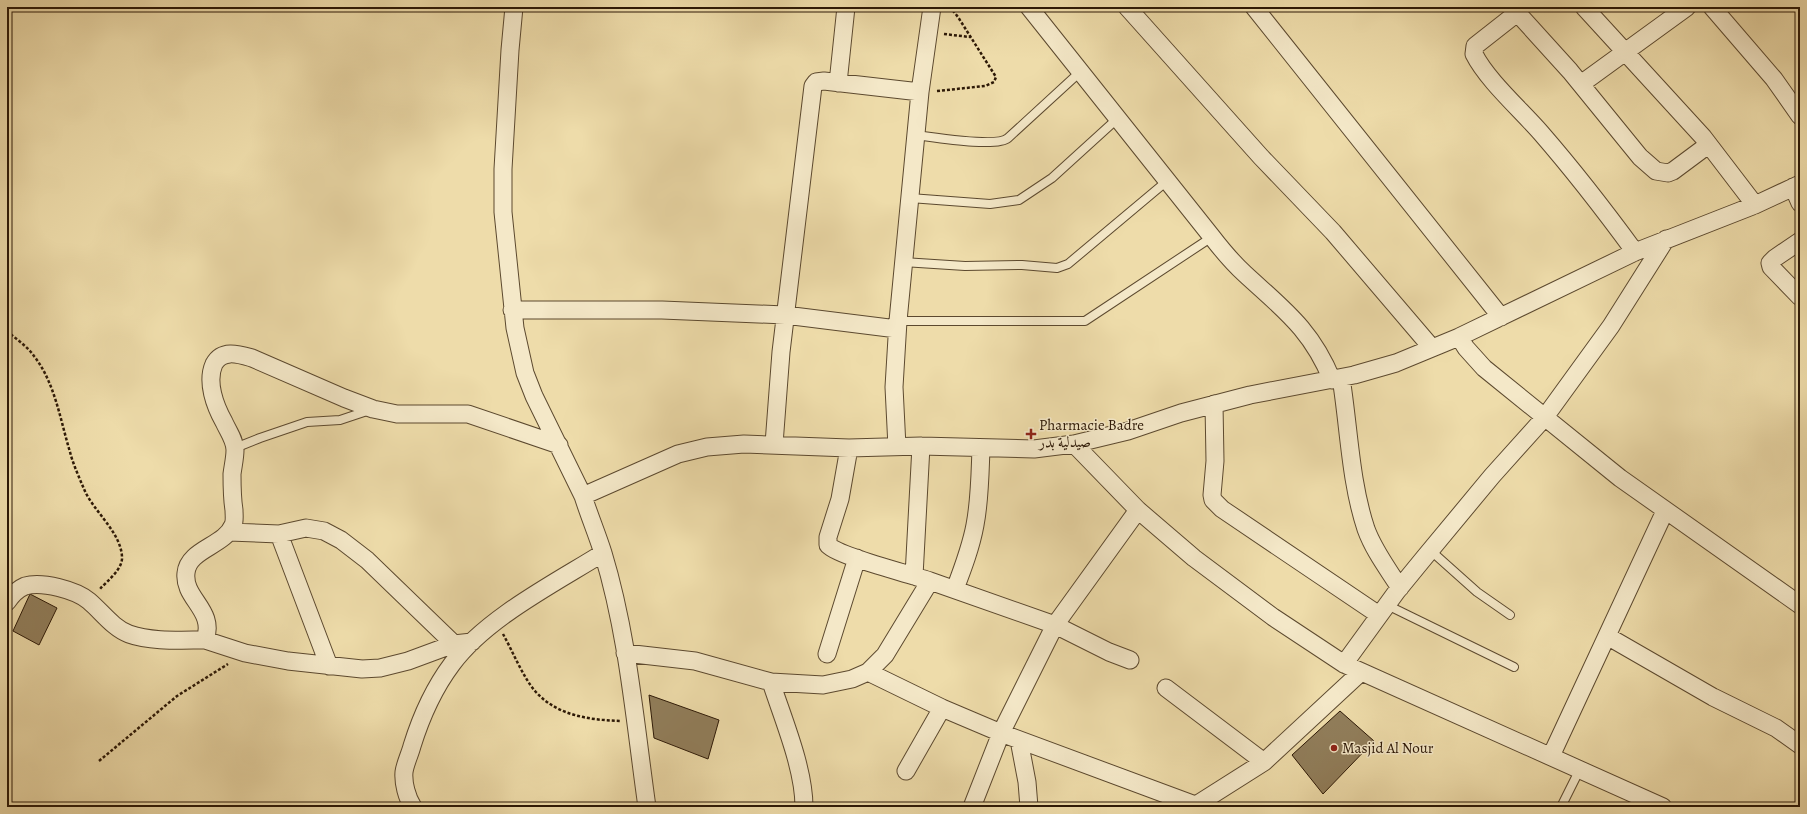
<svg xmlns="http://www.w3.org/2000/svg" width="1807" height="814" font-family="Alegreya,Amiri,serif">
  <rect width="100%" height="100%" fill="#eedcaa"/>
  <filter id="stains"><feTurbulence type="fractalNoise" baseFrequency=".005" numOctaves="4"/><feColorMatrix values="0 0 0 0 .2 0 0 0 0 .09 0 0 0 0 .02 0 0 0 .5 -.17"/></filter>
  <radialGradient id="worn" r=".72"><stop offset=".6" stop-color="#630" stop-opacity="0"/><stop offset="1" stop-color="#630" stop-opacity=".3"/></radialGradient>
  <path fill="#917e5b" stroke="#2c1806" d="M30,594L57,608L39,645L13,631Z
    M649,695L719,720L708,759L654,738Z
    M1340,711L1374,741L1323,794L1292,755Z"/>
  <g fill="none" stroke-linecap="round" stroke-linejoin="round">
    <defs>
      <path id="service" d="M916,135C933,137 997,148 1008,138L1080,72
        M910,198L990,204L1019,200L1052,178L1118,118
        M903,262L965,266L1022,265L1057,268L1068,264L1167,181
        M898,321H1085L1212,237
        M235,448L260,438L307,422L340,420L370,410
        M1430,550L1477,592L1510,615
        M1387,605L1514,667
        M1561,807L1580,769"/>
      <path id="minor" d="M514,7L510,50L503,169V212L515,328L525,373L534,396L583,496
        M1029,7L1212,237C1222,250 1233,263 1245,274C1284,310 1311,329 1332,380
        M1127,7L1261,157L1333,232L1432,348
        M1254,7L1501,317
        M1512,7L1570,71L1640,157L1656,171L1668,173L1673,171L1708,145
        M1584,7L1703,137L1755,205
        M1712,7L1774,79L1800,116
        M1517,13L1475,46L1474,54C1487,80 1521,110 1541,133C1574,171 1605,211 1635,252
        M838,83L846,7
        M1581,84L1687,7
        M1793,187L1800,203
        M1800,241L1775,258L1770,263L1771,267L1800,297
        M512,310H662L785,315L897,329
        M1459,337L1466,348L1484,368L1620,478L1800,605
        M1341,378C1349,427 1350,481 1366,529C1374,551 1388,569 1400,588
        M1214,404L1215,461L1212,495L1213,500L1222,509L1379,615
        M774,444L781,352L813,86L816,82L824,81L920,92
        M1074,444L1138,510L1194,558L1273,617L1344,664L1663,807
        M897,447L894,387L898,321L920,92L932,7
        M849,448L840,499L828,537V545C840,557 910,574 930,581
        M229,532L279,534L306,528L324,531L341,540L367,560L454,644
        M279,534L329,666
        M914,576L921,446
        M955,589C963,568 971,547 975,525C980,499 980,473 981,448
        M7,602C11,596 18,589 25,586C42,581 76,590 89,601C102,612 113,628 129,634C151,642 182,640 205,640C216,610 183,599 186,573C188,549 225,546 233,525C235,521 234,515 234,510C232,498 232,486 232,474C233,466 235,458 235,450C235,440 228,431 224,422C215,406 206,382 214,364C222,349 238,354 252,358L344,398L373,409L397,414H468L559,445
        M1607,636L1713,697L1776,728L1800,745
        M205,640L245,653L288,661L362,669L380,668L408,661L454,644L472,642
        M625,653L695,661L771,682C783,719 804,768 804,807
        M827,654L857,558
        M1344,664L1397,591L1424,558L1492,476L1545,417L1611,326L1666,239
        M868,672L942,708L1001,733L1195,805
        M771,682L823,685L852,679L868,672L885,655L930,581L1055,625L1109,652L1130,660
        M1166,688L1264,762
        M1019,740L1027,782L1029,807
        M1551,756L1665,511
        M906,771L942,708
        M413,807C407,798 403,783 404,772C405,764 410,754 412,746C421,717 434,688 452,664C486,618 555,583 603,553
        M647,807C635,723 628,635 603,553C597,534 589,515 583,496L678,454L707,447L744,444L849,448L921,446L1034,449L1074,444L1128,431L1181,413L1250,395L1354,375L1396,363L1459,337L1635,252L1755,205L1800,184
        M972,807L1001,733L1055,625L1138,510
        M1193,807L1264,762L1361,672"/>
    </defs>
    <use href="#service" stroke="#5c492f" stroke-width="10"/>
    <use href="#minor" stroke="#5c492f" stroke-width="19"/>
    <path stroke="#2c1806" stroke-width="2.5" stroke-dasharray="3 2" stroke-linecap="butt" d="M944,34L970,37
      M937,91L985,86L994,82L996,77L958,17L950,7
      M7,331C16,339 27,346 34,356C55,383 60,419 70,452C73,464 79,477 84,489C93,511 121,532 122,557C123,569 107,581 100,589
      M503,634C513,652 523,677 535,691C557,716 590,720 621,721
      M99,761L177,696L228,664"/>
    <use href="#service" stroke="#f4e8c8" stroke-width="8"/>
    <use href="#minor" stroke="#f4e8c8" stroke-width="17"/>
  </g>
  <g fill="#8f2418" stroke="#f4e8c8" stroke-width="1.5">
    <path d="M1029 428h4v4h4v4h-4v4h-4v-4h-4v-4h4z"/>
    <circle cx="1334" cy="748" r="4"/>
  </g>
  <g text-anchor="middle" stroke-width="3" stroke-linejoin="round" paint-order="stroke">
    <g font-size="15" fill="#2c1806" stroke="#f4e8c8" text-anchor="start">
      <text x="1039" y="430">Pharmacie Badre<tspan x="1039" dy="17">صيدلية بدر</tspan></text>
      <text x="1342" y="753">Masjid Al Nour</text>
    </g>
  </g>
  <rect width="1807" height="814" fill="none" stroke="#eedcaa" stroke-width="24"/>
  <rect x="8" y="8" width="1791" height="798" fill="none" stroke="#2c1806" stroke-width="2"/>
  <rect x="12" y="12" width="1783" height="790" fill="none" stroke="#2c1806"/>
  <rect width="100%" height="100%" filter="url(#stains)"/>
  <rect width="100%" height="100%" fill="url(#worn)"/>
</svg>
